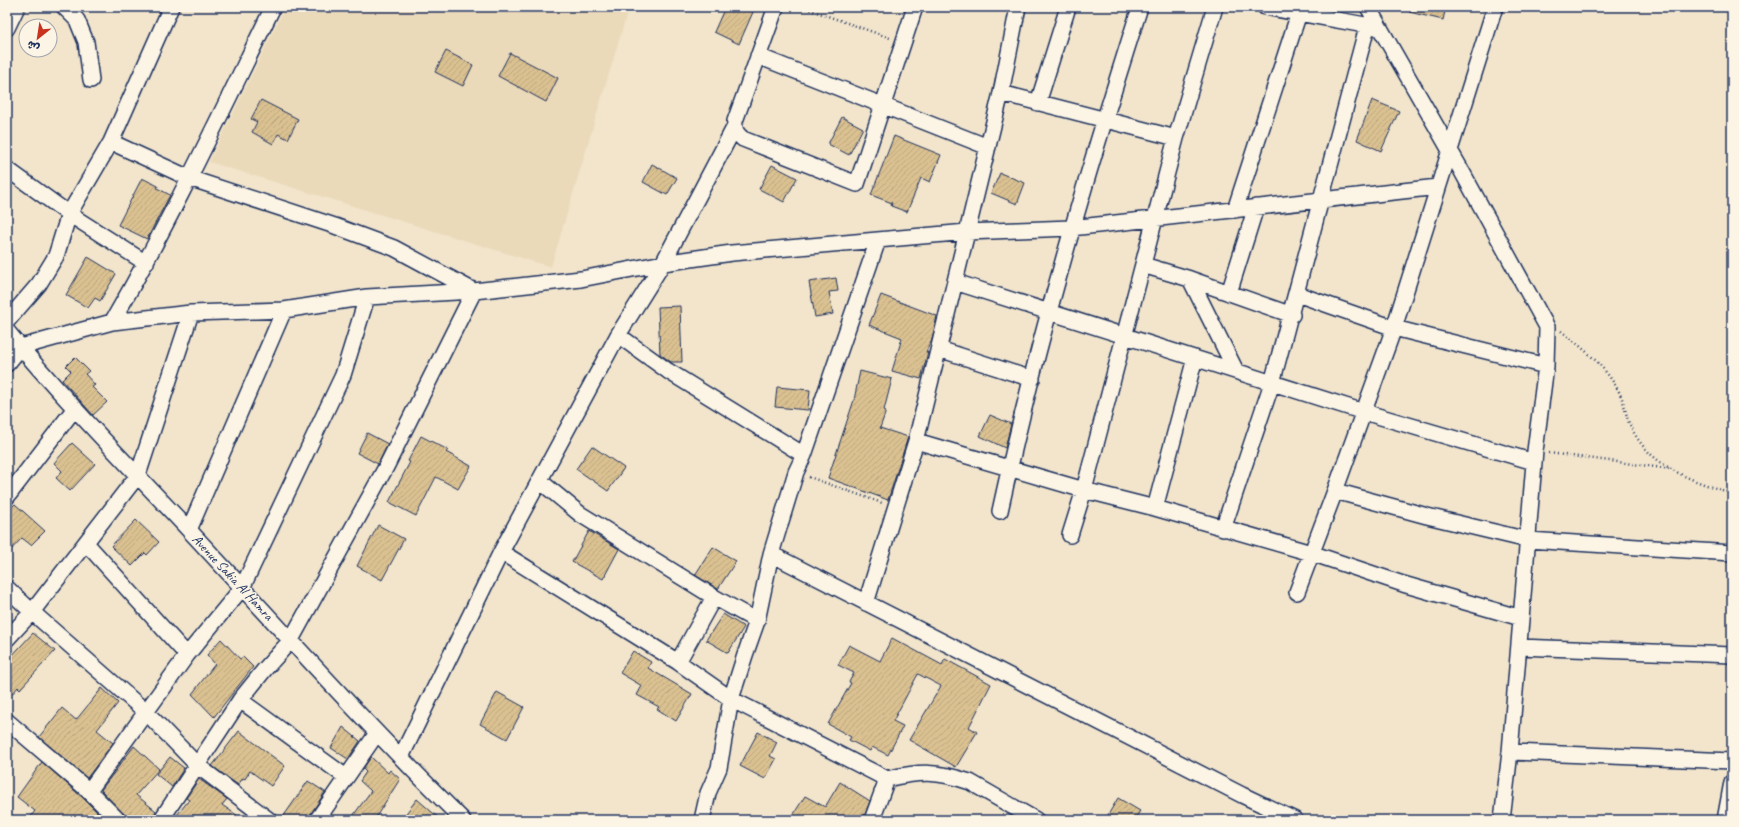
<svg xmlns="http://www.w3.org/2000/svg" width="1739" height="827" font-family="Caveat,'Playpen Sans Arabic',sans-serif">
  <defs>
    <pattern id="building-hatch" width="6" height="6" patternUnits="userSpaceOnUse"><rect width="6" height="6" fill="#dbc191"/><path d="M-1 1l2-2M0 6l6-6M5 7l2-2" fill="none" stroke="#bba67f"/></pattern>
  </defs>
  <rect width="100%" height="100%" fill="#f2e5cc"/>
  <filter id="ink" filterUnits="userSpaceOnUse"><feTurbulence type="fractalNoise" baseFrequency=".025" numOctaves="2"/><feDisplacementMap in="SourceGraphic" scale="8" xChannelSelector="R" yChannelSelector="G"/><feConvolveMatrix kernelMatrix="1 2 1 2 8 2 1 2 1" color-interpolation-filters="sRGB"/></filter>
  <g filter="url(#ink)">
    <path fill="#ebdaba" d="M285,7H629L551,267L209,162Z"/>
    <path fill="url(#building-hatch)" stroke="#1b2f5e" d="M725,7H743L753,12L739,44L714,32Z
      M1409,7H1446L1443,20L1409,12Z
      M446,51L473,65L463,86L435,72Z
      M510,53L558,78L546,102L498,76Z
      M261,100L298,119L288,139L278,134L273,144L252,132L257,122L251,119Z
      M1372,100L1399,111L1381,151L1357,140Z
      M842,117L863,128L849,155L828,144Z
      M894,136L941,155L930,182L921,178L907,212L891,206L892,203L871,195Z
      M652,164L677,178L667,195L643,182Z
      M772,165L797,178L784,202L759,189Z
      M1000,173L1025,183L1017,204L991,193Z
      M142,178L158,186L157,188L170,195L147,239L118,225Z
      M88,257L116,274L100,301L95,298L88,308L66,295Z
      M836,278L838,291L829,292L833,314L815,317L809,282Z
      M881,295L937,316L932,339L926,352H928L921,379L892,371L902,338L869,325Z
      M680,306L682,362H671L660,354L658,307Z
      M75,357L89,371L85,374L95,385L92,387L107,402L93,415L62,380L71,371L66,366Z
      M860,371L892,379L884,410L886,411L880,428L908,437L888,500L828,478L854,400Z
      M777,387L810,390L808,410L775,407Z
      M990,415L1011,424L1005,448L980,436Z
      M367,433L388,444L378,464L357,453Z
      M421,436L448,450L446,452L471,466L458,489L436,477L416,516L389,502L410,462L408,461Z
      M72,443L95,464L70,491L56,478L62,471L54,463Z
      M592,446L624,468L608,491L576,469Z
      M15,504L45,531L31,545L22,538L7,554V512Z
      M136,520L159,542L147,555L145,553L132,566L111,546Z
      M378,525L404,539L382,580L357,566Z
      M589,531L619,549L603,579L572,562Z
      M713,547L736,561L718,589L695,575Z
      M723,614L744,627L728,653L706,640Z
      M33,633L55,651L20,689L18,687L7,700V661Z
      M892,638L942,665L945,659L991,684L969,727L977,732L956,767L909,740L941,686L918,674L893,721L903,726L888,755L872,747L870,751L849,740L851,737L828,724L851,683L849,682L854,673L838,665L849,645L880,661Z
      M221,639L240,659L243,657L253,667L214,717L192,694L215,664L207,655Z
      M633,651L651,662L648,668L692,694L676,721L657,709L659,707L637,695L642,686L620,673Z
      M102,688L118,703L97,730L113,743L87,778L39,737L62,708L76,720Z
      M497,692L524,707L507,739L480,724Z
      M343,727L360,741L348,759L331,748Z
      M239,731L285,766L271,786L250,771L245,779L243,778L238,785L212,766Z
      M758,732L777,742L770,756L776,759L765,779L740,766Z
      M134,746L159,769L136,795L156,811L152,820H127L124,814L101,790Z
      M170,757L184,768L172,787L156,774Z
      M371,757L388,773L390,770L400,779L374,820H350L371,791L360,781L366,772L363,769Z
      M42,762L83,798L105,820H28L35,811L17,797Z
      M199,779L227,799L222,805L244,820H173L189,800L186,798Z
      M308,781L325,792L310,815L308,820H281Z
      M840,782L870,801L863,820H790L805,796L825,807Z
      M1118,798L1140,811L1134,820H1105Z
      M417,799L441,820H401Z"/>
    <g fill="none" stroke-linecap="round" stroke-linejoin="round">
      <defs>
        <path id="minor" d="M64,7L77,20L86,42L91,80
          M776,7L735,121C734,130 736,133 743,139L857,184L915,7
          M1018,7L1001,93L916,441L1084,490L1155,508L1311,553L1403,584L1521,618
          M1265,7L1376,27
          M1368,7L1460,168L1547,327L1546,366L1535,451L1510,752L1502,820
          M7,28L17,7
          M758,56L988,147
          M1001,93L1176,138
          M1038,103L1068,7
          M111,142L189,178L335,226L394,248L474,291L581,279L663,263L732,253L967,232L1071,228L1438,187
          M7,169L69,214L146,263
          M1235,210L1299,13
          M1143,265L1190,279L1292,315
          M1190,279L1236,371
          M955,282L1364,412L1534,462
          M1229,293L1256,207
          M1297,294L1394,328L1546,366
          M7,321L39,284L56,256L69,214L111,142L171,7
          M7,331C64,400 127,464 188,529C279,627 368,727 463,820
          M618,335L668,371L804,455L796,472L771,554L757,621L745,655L731,699L719,768L708,793L702,820
          M939,349L1032,379
          M7,364L21,347L112,322C171,220 221,113 273,7
          M804,455L878,240
          M540,481L580,514L714,597L757,621
          M1335,491L1427,516L1528,540L1732,553
          M7,497L75,408
          M1155,508L1195,358
          M1000,511C1037,341 1087,173 1140,7
          M1223,529L1272,383L1367,27
          M189,530L284,310
          M1070,535L1084,490L1176,138L1215,7
          M86,543L187,655
          M501,552L678,662L731,699L887,779C921,771 937,771 970,782L1036,820
          M771,554L1242,795L1295,820
          M7,588L32,612L146,712L198,766L269,820
          M1297,592L1335,491L1394,328L1495,7
          M866,603L916,441
          M7,639L32,612L138,475L191,313
          M1519,647L1732,655
          M678,662L714,597
          M240,700L346,777
          M7,721L89,791L118,820
          M1510,752L1732,761
          M401,757L501,552L618,335L663,263L734,128
          M89,791L187,655L242,588L343,375L367,297L284,310L191,313L112,322
          M161,820L240,700L265,669L291,640L386,467L474,291L367,297
          M317,820L377,733
          M872,820L887,779
          M1725,820L1732,782"/>
      </defs>
      <use href="#minor" stroke="#1b2f5e" stroke-width="18"/>
      <path stroke="#1b2f5e" stroke-width="2.5" stroke-dasharray="1 3" stroke-linecap="butt" d="M802,7L890,38
        M1561,331C1583,348 1605,366 1618,390C1624,400 1625,412 1629,423C1632,430 1638,440 1643,446C1665,472 1701,484 1732,493
        M1549,453L1671,469
        M809,477L882,503"/>
      <use href="#minor" stroke="#fcf5e5" stroke-width="15"/>
    </g>
  </g>
  <g text-anchor="middle" stroke-width="3" stroke-linejoin="round" paint-order="stroke">
    <g font-size="14" fill="#1b2f5e" stroke="#fcf5e5">
      <text transform="translate(233 577) rotate(47)" y="5">Avenue Sakia Al Hamra</text>
    </g>
  </g>
  <rect width="1739" height="827" fill="none" stroke="#fcf5e5" stroke-width="24"/>
  <rect x="12" y="12" width="1715" height="803" fill="none" stroke="#1b2f5e" stroke-width="1.5" filter="url(#ink)"/>
  <g transform="translate(38 38) rotate(210)"><circle r="19" fill="#fcf5e5" stroke="#a2a6af"/>
  <path d="M0-3L7 15L0 10L-7 15Z" fill="#c8321e"/>
  <text y="-6" font-size="11" font-weight="bold" text-anchor="middle" fill="#1b2f5e">ش</text>
  </g>
</svg>
